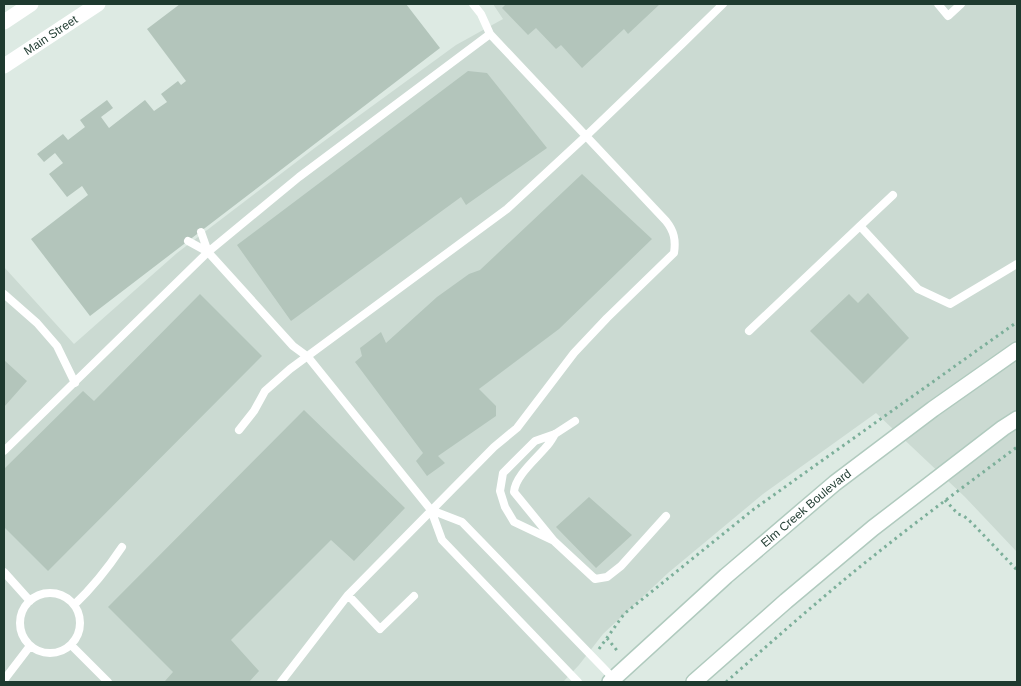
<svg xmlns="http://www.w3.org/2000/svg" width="1021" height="686" font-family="Helvetica,sans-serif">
  <rect width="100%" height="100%" fill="#ddeae3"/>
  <path fill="#cbdad2" d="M493,4H1017V552L965,497L876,413L763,494L668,573L603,634L579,665L563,682H4V267L74,344L177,253L316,147L456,45L503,19Z"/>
  <path fill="#b3c5bb" d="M180,4H406L440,48L90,316L31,239L88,195L82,186L67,197L49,174L63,163L55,153L44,162L37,154L63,134L68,140L85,127L80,120L107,100L113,108L101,117L109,128L145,100L154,111L167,102L161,94L178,81L181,85L186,81L147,29Z
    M506,4H660L628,34L624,29L582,68L561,45L556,49L536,28L528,35L502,8Z
    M468,71L487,73L547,148L466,205L461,197L291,321L237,245Z
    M582,174L652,239L559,329L479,389L496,406V416L438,456L445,463L427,476L416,461L423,453L355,362L362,356L360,348L381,332L386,343L437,297L469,274L480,270Z
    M868,293L909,338L863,384L810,331L849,294L858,303Z
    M200,294L262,356L48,571L4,527V469L83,391L94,401Z
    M4,360L27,381L4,407Z
    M304,410L405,508L354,561L331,540L231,640L259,671L249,682H166L165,681L173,672L108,607Z
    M589,497L632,535L596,568L556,527Z"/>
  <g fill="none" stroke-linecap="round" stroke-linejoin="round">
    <defs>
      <g id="secondary">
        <path id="s2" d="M610,682L726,576L835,483L933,409L1017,350"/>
        <path d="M694,682L786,601L873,528L1003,428L1017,419"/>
      </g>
    </defs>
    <use href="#secondary" stroke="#b0cabe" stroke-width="18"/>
    <path stroke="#7caf9a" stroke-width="3" stroke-dasharray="2.5 4" stroke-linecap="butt" d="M945,500L958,514L964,516L972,523L1017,570
      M607,638L619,653
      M599,649L624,614L754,509L1017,322
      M726,682C769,644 812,606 856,570C909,527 963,487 1017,447"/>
    <path stroke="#fff" stroke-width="8" d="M938,4L948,16L961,4
      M860,226L893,195
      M201,232L208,252
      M188,241L208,252L293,346L308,357L431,510L442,540L578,682
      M4,294L37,323L57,346L75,383
      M749,331L860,226L918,289L950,304L1017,264
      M575,421L555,434L535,441L503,473L500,491L505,507L514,522L554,541L595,579L607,577L621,566L666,516
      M239,430L254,411L265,391L290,369L507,209L586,136L683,43L723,4
      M4,451L208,252L299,177L490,34
      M431,510L462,522L615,680
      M554,541L514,492C515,476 536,459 546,447C550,443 552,439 555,434
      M4,572L30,601
      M20 623a30 30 0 1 1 60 0a30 30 0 1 1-60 0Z
      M348,595L380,629L414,596
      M74,605C92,588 108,568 122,547
      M71,645L108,682
      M4,680L30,646
      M281,682L348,595L494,447L517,428L574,353L607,318L674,253C676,240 674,231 666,221L490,34L481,14L473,4"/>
    <g stroke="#fff" stroke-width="15">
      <path d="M4,22L31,4"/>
      <path id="s1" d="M4,66L98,4"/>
    </g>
    <use href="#secondary" stroke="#fff" stroke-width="15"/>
  </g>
  <g text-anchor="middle" stroke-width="4" stroke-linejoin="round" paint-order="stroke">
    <g font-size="12" fill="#1e3a2f" stroke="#eef7f1">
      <text dy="4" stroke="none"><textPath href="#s1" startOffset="56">Main Street</textPath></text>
      <text dy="4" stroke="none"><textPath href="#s2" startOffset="262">Elm Creek Boulevard</textPath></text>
    </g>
  </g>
  <rect width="1021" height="686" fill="none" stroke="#1e3a2f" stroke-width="10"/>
</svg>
